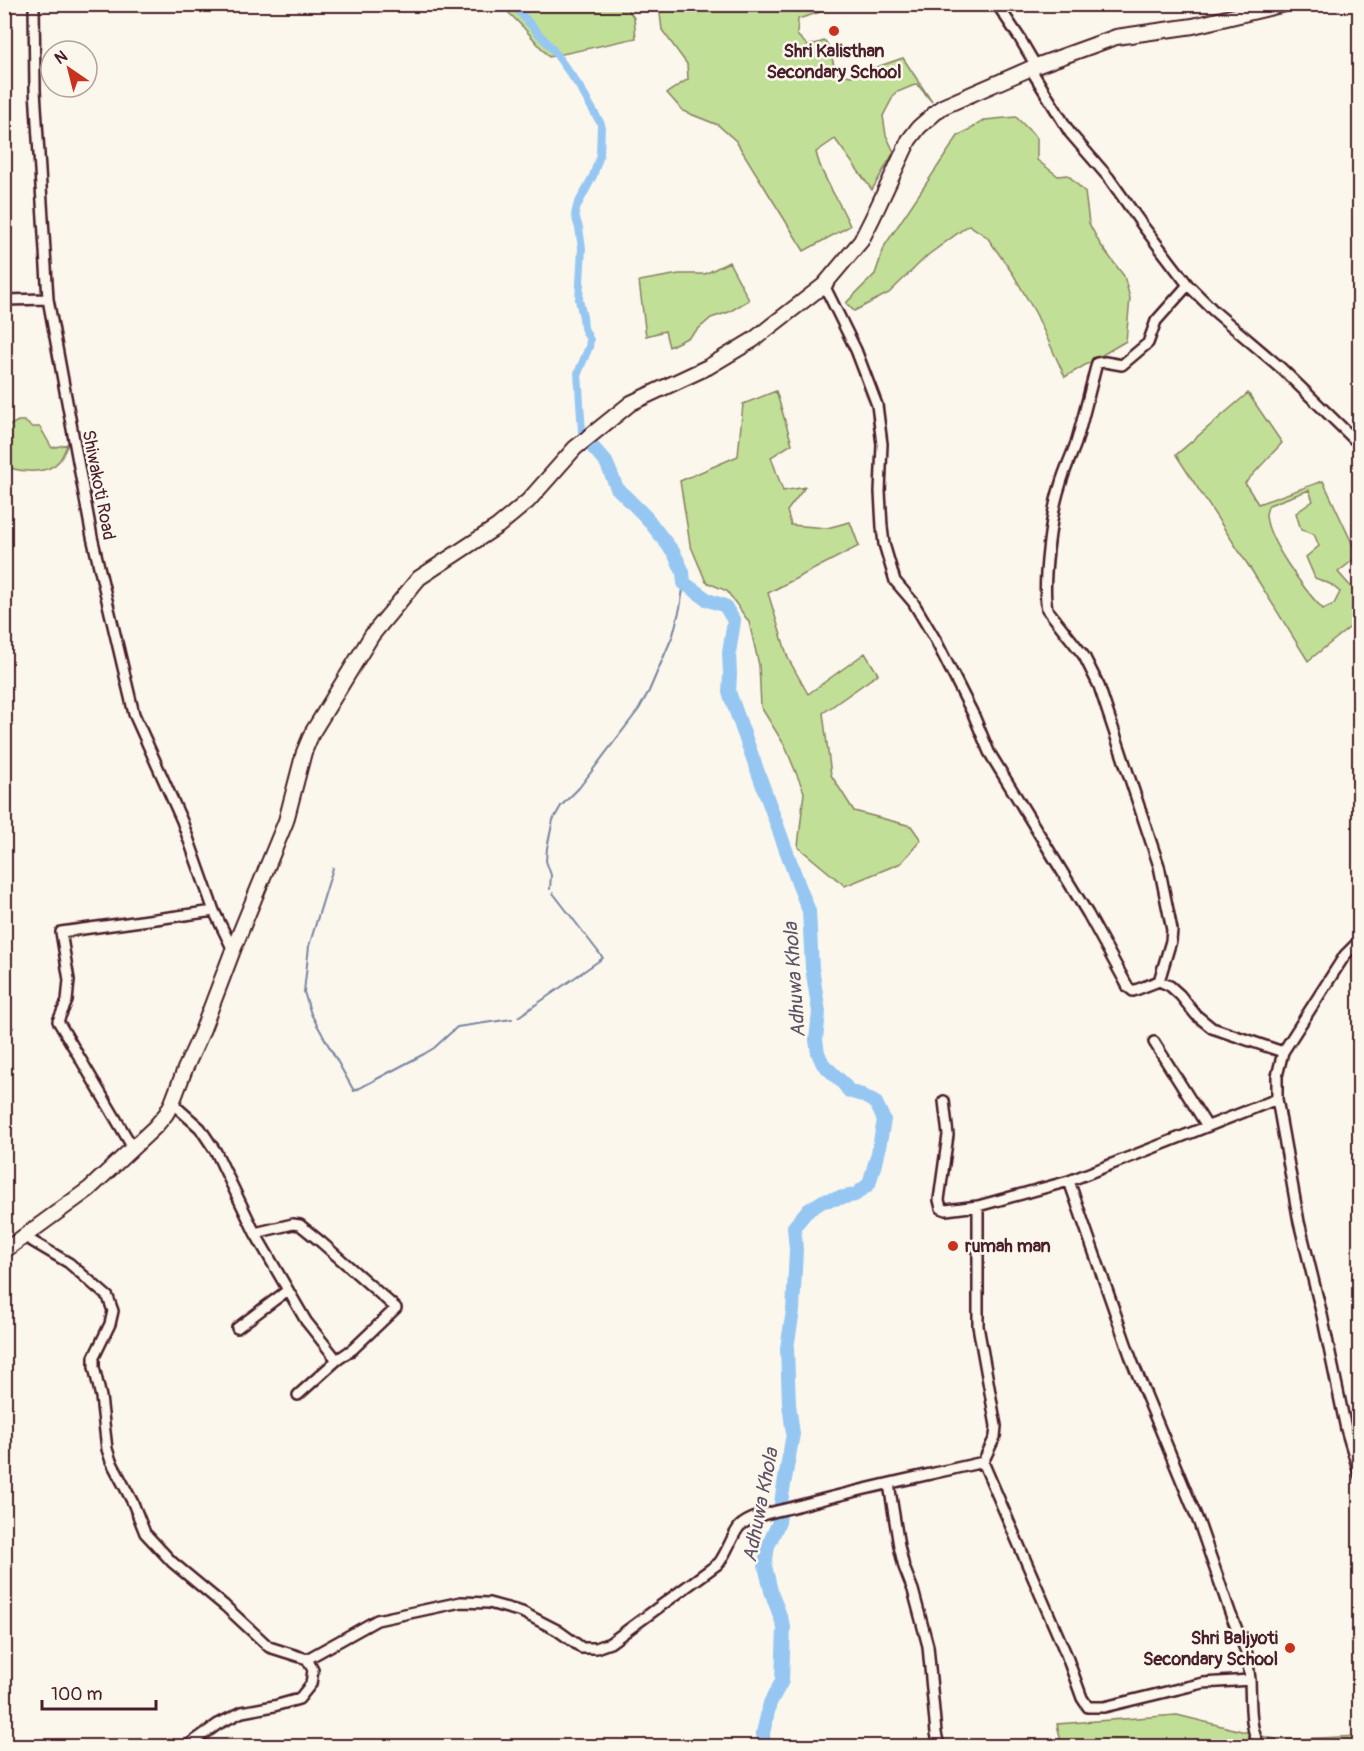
<svg xmlns="http://www.w3.org/2000/svg" width="1364" height="1751" font-family="Pangolin,sans-serif">
  <rect width="100%" height="100%" fill="#fbf7ec"/>
  <filter id="ink" filterUnits="userSpaceOnUse"><feTurbulence type="fractalNoise" baseFrequency=".0167" numOctaves="2"/><feDisplacementMap in="SourceGraphic" scale="12" xChannelSelector="R" yChannelSelector="G"/><feConvolveMatrix kernelMatrix="1 2 1 2 8 2 1 2 1" color-interpolation-filters="sRGB"/></filter>
  <g filter="url(#ink)">
    <path fill="#c2df97" stroke="#867f61" stroke-width="1.5" fill-rule="evenodd" d="M501,5H625L634,18L636,38L549,57L523,27Z
      M659,5H853L827,10L798,19L797,35L808,46L825,41L829,47L836,73L851,76L903,58L932,102L917,84L895,93L883,116L886,135L894,152L872,190L835,139L816,152C822,179 840,201 850,226L804,251L736,141L718,125L683,111L667,93L688,79L687,64L662,30Z
      M1016,117L1037,138V160L1058,176L1068,175L1085,192L1089,223L1100,244L1124,276L1130,298L1126,341L1065,377L1036,314L1013,274L987,237L969,225L928,255L889,293L854,311L846,303L875,274L885,245L958,136L985,120Z
      M729,262L749,300L729,312L711,318L689,337L669,347L665,331L646,336L639,281L679,274H705Z
      M776,391L792,444L771,457L783,491L805,487L787,511L791,525L827,528L850,522L859,546L768,593L788,658L808,694L865,653L878,674L823,713L831,775L854,811L911,826L921,840L901,863L845,886L798,847L804,792L785,746L761,707L759,665L749,622L727,591L706,582L690,544L680,481L738,456L743,404Z
      M1248,393L1282,443L1245,483L1258,504L1323,481L1358,556L1338,572L1359,596V620L1308,661L1252,571L1176,455ZM1309,490L1313,501L1296,513L1301,530L1314,534L1319,546L1306,557L1315,578L1330,584L1340,592L1334,604L1323,609C1306,592 1266,539 1266,514C1266,514 1268,506 1269,505Z
      M18,421H24L32,427H40L52,448L68,444C65,449 63,457 59,461C47,476 20,471 5,467V428Z
      M1177,1715L1278,1740L1359,1736V1746H1062L1057,1724Z"/>
    <g fill="none" stroke-linecap="round" stroke-linejoin="round">
      <path stroke="#7884a2" stroke-width="2" d="M333,868L309,946L304,992L311,1014L354,1091L424,1054L434,1048L457,1027L512,1019
        M550,889L551,875L546,861L547,848L553,820L561,806L579,788L639,709L649,691L673,635L680,608L684,583
        M4,1017L13,1028
        M518,1017L603,958L553,893"/>
      <path stroke="#96c7f2" stroke-width="8" d="M512,4L551,47L579,86L601,124L600,155L593,176L577,206L575,215L579,228L582,248L579,300L583,317L584,328L590,340L589,347L578,373L582,432"/>
      <path stroke="#96c7f2" stroke-width="14" d="M590,444L606,462L617,488L646,517L674,553L683,572L684,583L708,600L725,606L734,621L729,653L730,674L729,692L799,886L809,911L812,968L819,1012L816,1040L818,1053L823,1064L843,1083L849,1091L862,1095L876,1103L884,1120L878,1153L869,1184L855,1195L823,1201L807,1211L794,1227L796,1250L793,1311L787,1348L789,1404L793,1434L782,1496L779,1522L768,1546L765,1566L771,1591L784,1627L782,1681L770,1703L763,1733L764,1746"/>
      <defs>
        <path id="street" d="M34,4L35,90L48,299L92,537L134,714L182,821L214,911L233,950
          M997,4L1019,37L1036,66
          M1030,68L1070,133L1109,178L1143,226L1188,285L1214,311L1281,368L1360,445
          M824,285L856,350L877,405L882,444L880,492L882,527L884,544L895,581L913,602L935,639L974,716L989,752L1088,914L1128,987L1133,991L1159,981L1170,986L1180,995L1196,1015L1212,1028L1283,1052
          M4,300L48,299
          M1159,981L1171,941L1172,930L1159,866L1099,686L1084,656L1047,609C1042,583 1051,513 1060,486C1064,471 1071,457 1076,443C1084,416 1090,389 1097,363L1105,362L1122,365L1148,343L1156,321L1188,285
          M1154,1042L1207,1126
          M1277,1099V1076L1283,1052L1345,955L1360,940
          M944,1101L948,1135L939,1200L941,1208L946,1210L978,1206L1069,1181L1277,1099L1299,1222L1322,1315L1346,1429L1360,1476
          M172,1103L200,1128L216,1152L255,1233L288,1290L237,1328
          M133,1148L58,1021L67,1001L69,980L61,932L214,911
          M1069,1181L1132,1361L1199,1523L1231,1615L1247,1654L1250,1680
          M978,1206V1326L996,1426L995,1437L983,1462L1066,1654L1082,1698L1088,1707H1104L1203,1683L1250,1680C1251,1698 1249,1734 1261,1746
          M255,1233L293,1224L300,1225L321,1242L396,1308L353,1349L337,1360
          M25,1237L69,1263L108,1297L113,1311L110,1324L94,1357V1367L101,1397L107,1449L111,1461L133,1503L145,1533L172,1562L225,1606L269,1647L307,1659
          M288,1290L306,1321L337,1360L298,1395
          M889,1484L899,1546L904,1567L913,1590L928,1646L936,1733L939,1746
          M187,1746L218,1724L242,1712L274,1706L299,1699L311,1684L313,1670L307,1659L377,1620L461,1602L489,1603L522,1612L557,1630L582,1648H596L610,1643L719,1563C727,1552 731,1538 739,1527C749,1516 777,1511 790,1508C854,1490 919,1477 983,1462"/>
        <path id="secondary" d="M4,1251L89,1189L155,1127L166,1114L172,1103L185,1069L201,1034L233,950L286,821L304,752L312,733L372,635L419,578L498,526L528,501L575,448L631,403L708,367L753,340L824,285L861,241L873,217L909,140L919,127L942,107L1036,66L1116,37L1193,26L1285,4"/>
      </defs>
      <use href="#street" stroke="#4a1f2b" stroke-width="14"/>
      <use href="#secondary" stroke="#4a1f2b" stroke-width="18"/>
      <use href="#street" stroke="#fbf7ec" stroke-width="9"/>
      <use href="#secondary" stroke="#fbf7ec" stroke-width="14"/>
    </g>
  </g>
  <g fill="#c8321e" stroke="#fbf7ec" stroke-width="2">
    <circle cx="834" cy="31" r="6"/>
    <circle cx="953" cy="1246" r="6"/>
    <circle cx="1290" cy="1648" r="6"/>
  </g>
  <g text-anchor="middle" stroke-width="5" stroke-linejoin="round" paint-order="stroke">
    <g font-size="18" font-weight="bold" fill="#4a1f2b" stroke="#fbf7ec">
      <text x="834" y="57">Shri Kalisthan<tspan x="834" dy="21">Secondary School</tspan></text>
      <text x="965" y="1252" text-anchor="start">rumah man</text>
      <text x="1278" y="1644" text-anchor="end">Shri Baljyoti<tspan x="1278" dy="21">Secondary School</tspan></text>
    </g>
    <g font-size="18" fill="#4a1f2b" stroke="#fbf7ec">
      <text transform="translate(99 485) rotate(79)" y="6">Shiwakoti Road</text>
    </g>
    <g font-size="20" font-style="italic" fill="#615167" stroke="#fbf7ec">
      <text transform="translate(794 980) rotate(-94)" y="7">Adhuwa Khola</text>
      <text transform="translate(760 1505) rotate(-79)" y="7">Adhuwa Khola</text>
    </g>
  </g>
  <rect width="1364" height="1751" fill="none" stroke="#fbf7ec" stroke-width="24"/>
  <rect x="12" y="12" width="1340" height="1727" fill="none" stroke="#4a1f2b" stroke-width="2" filter="url(#ink)"/>
  <g transform="translate(69 69) rotate(325)"><circle r="28" fill="#fbf7ec" stroke="#b4a19f" stroke-width="1.5"/>
  <path d="M0-4.5L10 22L0 15L-10 22Z" fill="#c8321e"/>
  <text y="-9" font-size="16" font-weight="bold" text-anchor="middle" fill="#4a1f2b">N</text>
  </g>
  <path d="M42 1700v9h114v-9" fill="none" stroke="#4a1f2b" stroke-width="3"/>
  <text x="51" y="1700" font-size="18" fill="#4a1f2b" stroke="#fbf7ec" stroke-width="4.5" paint-order="stroke">100 m</text>
</svg>
